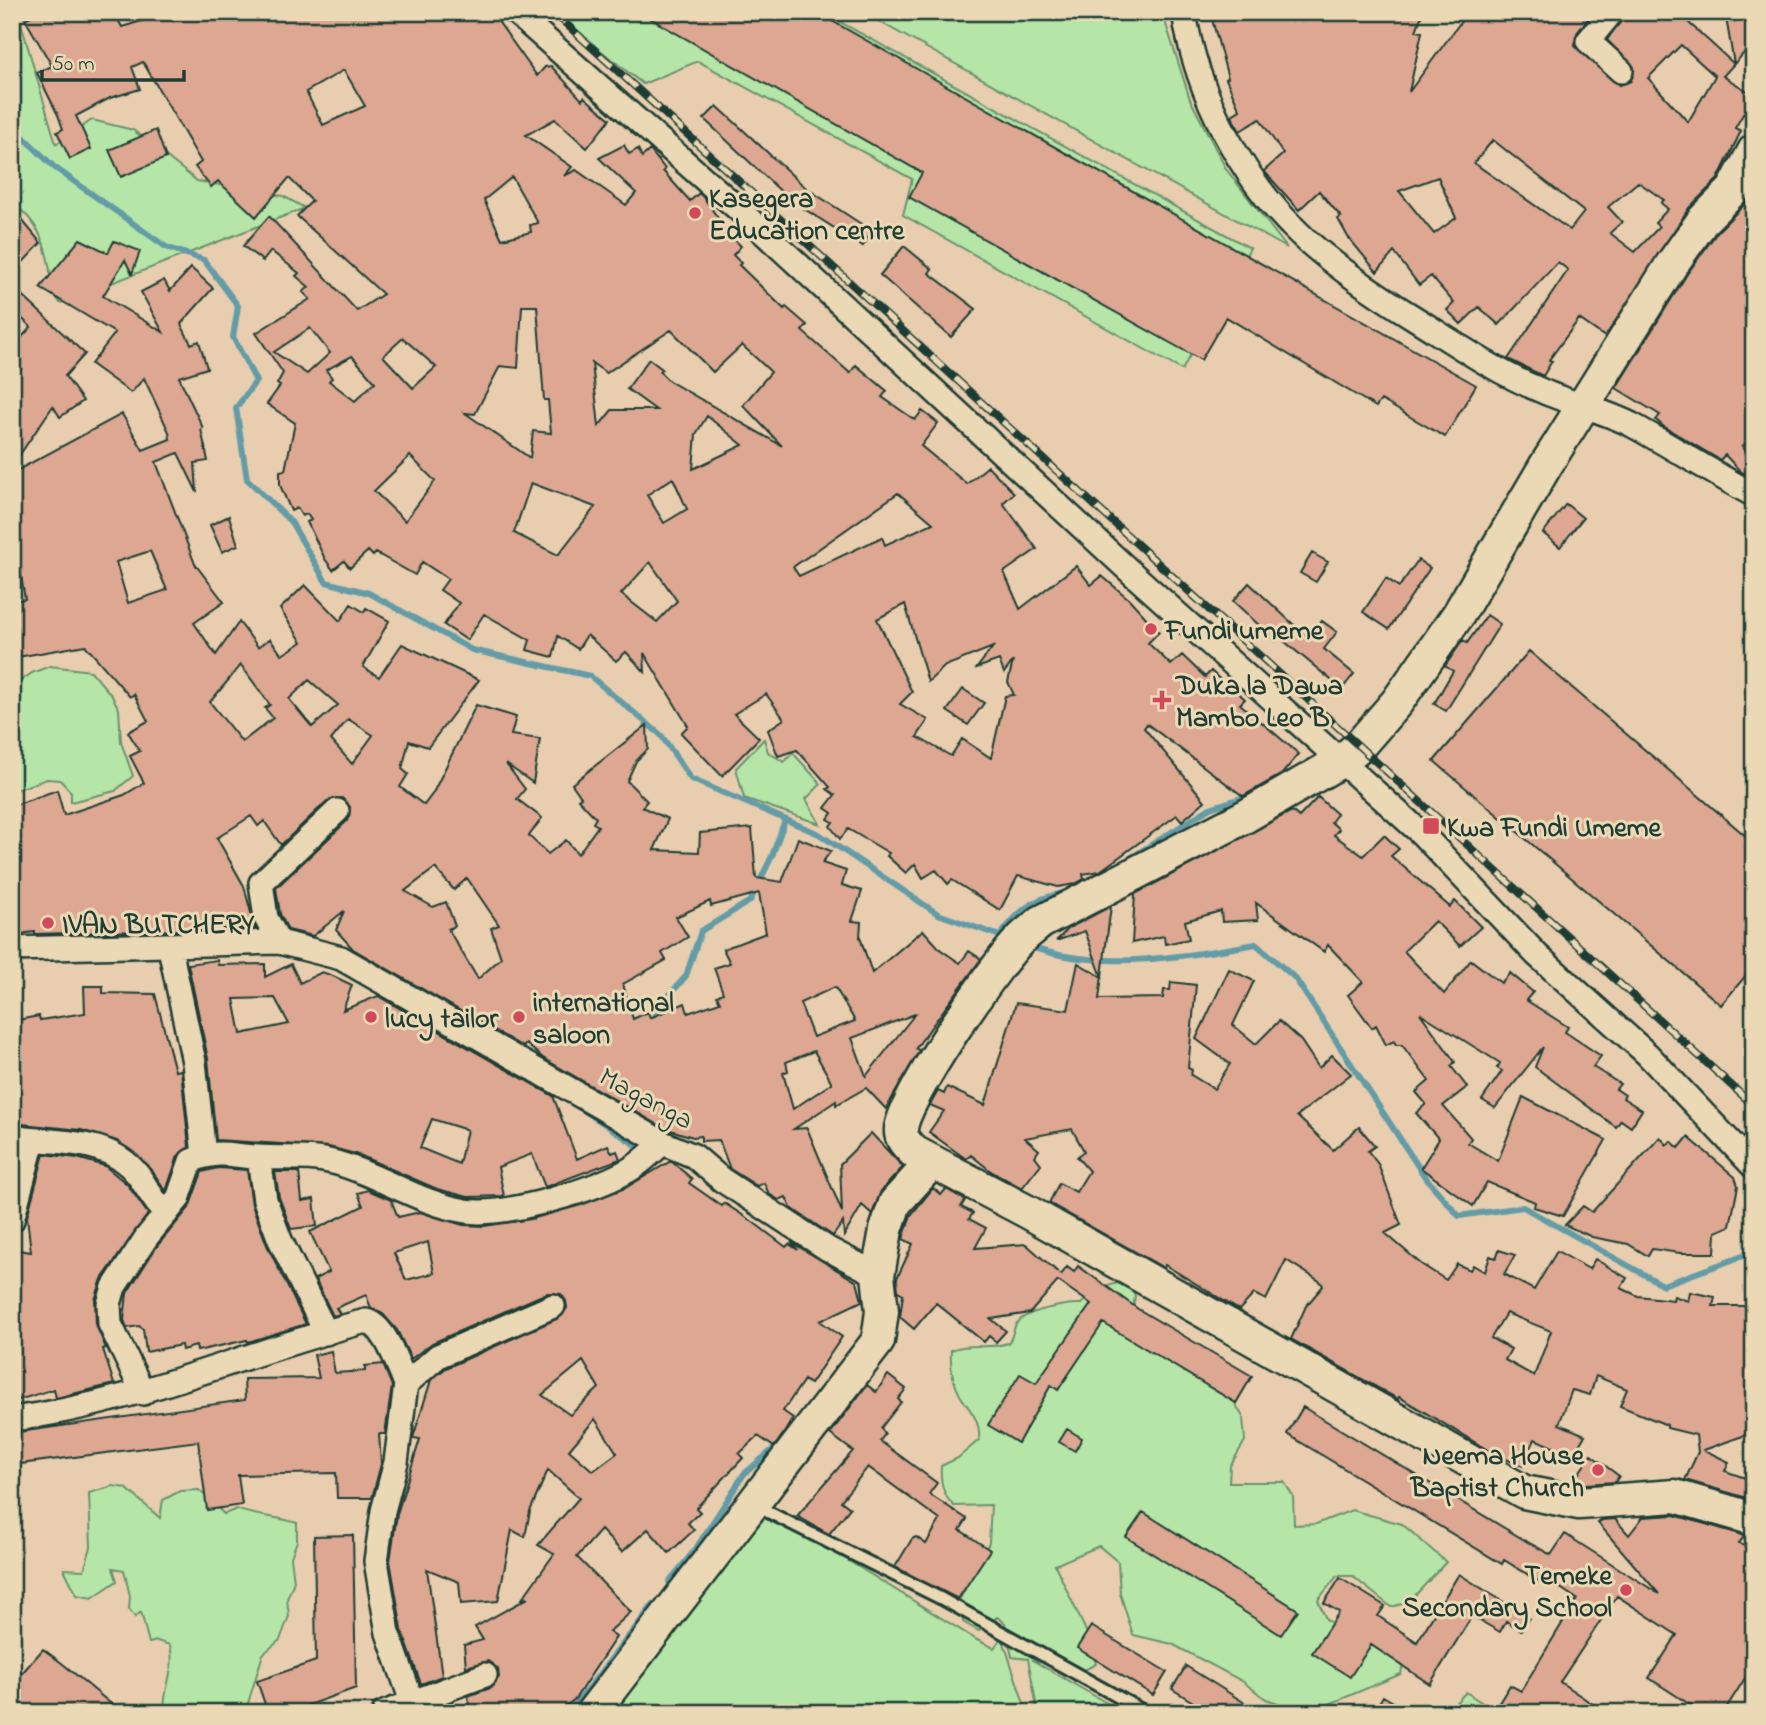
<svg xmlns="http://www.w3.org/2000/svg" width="1766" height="1725" font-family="'Indie Flower',sans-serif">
  <rect width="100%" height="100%" fill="#e8ceae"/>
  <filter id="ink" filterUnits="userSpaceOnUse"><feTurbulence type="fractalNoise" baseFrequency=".0143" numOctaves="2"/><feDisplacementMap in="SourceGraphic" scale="14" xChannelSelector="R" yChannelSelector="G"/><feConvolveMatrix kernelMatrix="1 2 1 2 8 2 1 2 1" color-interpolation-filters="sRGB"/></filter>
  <g filter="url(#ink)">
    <path fill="#b5e6a7" stroke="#6a926e" stroke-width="2" d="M12,12H21L20,20L56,144L92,120L133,130L197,181L283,196L305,208L60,303C49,287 52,274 47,256C42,232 31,217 12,202Z
      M552,12H822L1250,248L1182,370L903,215L912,179L698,61L643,84Z
      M862,12H1162L1190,99L1226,169L1287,248Z
      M50,666L91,671L112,696L119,709L121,742L133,776L115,791L71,802V792L60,780L47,779L12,791V687L32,673Z
      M764,739L768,752L784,762L793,753L821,784L806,799L820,824L744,798L736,768Z
      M1125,1281L1130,1283L1135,1296L1133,1308L1225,1386L1243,1417L1245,1441L1230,1466L1229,1482H1284L1293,1496L1294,1525L1316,1524L1352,1510L1402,1524L1446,1562L1409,1602L1391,1607L1352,1576H1337L1318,1600L1326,1619L1359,1643L1382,1632L1404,1658L1401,1674L1320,1708L1290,1707L1266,1699L1242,1681L1172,1644L1133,1635L1120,1593L1118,1562L1099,1546L1055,1565L1086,1631L1096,1664L1081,1672L1032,1660L1124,1713H1038L1028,1659L1012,1657L1005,1623L997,1617L979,1631L963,1622L960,1599L989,1543L991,1505L954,1506C942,1495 940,1481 941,1466L958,1458L979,1440C981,1419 969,1410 960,1395C953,1382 950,1365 951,1350C971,1342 989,1350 1008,1343C1014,1337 1012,1329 1017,1323C1026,1311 1066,1303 1081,1304L1097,1289Z
      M113,1486L126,1488L160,1518L163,1500L180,1491L199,1490L224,1514L237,1509C247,1515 281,1517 297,1523V1541L291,1557L294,1581L287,1599L289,1616L280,1640L263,1654L245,1713H164C163,1688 176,1670 170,1645L157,1641L149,1643L141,1612L135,1617L129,1609L130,1596L124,1570L113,1568L117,1581L92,1598L77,1595L64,1569L84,1570L91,1547L89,1493Z
      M768,1511L977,1640L994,1648L1002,1637L1027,1713H607L749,1527Z
      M1466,1692L1497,1713L1551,1703L1557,1713H1446Z"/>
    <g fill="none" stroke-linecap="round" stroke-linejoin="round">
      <path stroke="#649ca7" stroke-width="6" d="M12,126L54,167L166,247L204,260L238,306L233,337L256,381L236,408L247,479L291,522L326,582L369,593L472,650L590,676L661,735L691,779L819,834L938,914L1000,936C1022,906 1035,898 1072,891
        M1127,860L1210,808L1241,798
        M1028,946C1098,972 1184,957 1256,944L1295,978L1425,1177L1459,1216L1523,1207L1663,1285L1754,1252
        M655,1021V1012L686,976L701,931L750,901L772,856L785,820
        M564,1097L639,1147V1155
        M669,1582L695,1550L744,1474L778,1445
        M569,1713L653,1605"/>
    </g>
    <path fill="#dda792" stroke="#1f3d34" stroke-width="2" fill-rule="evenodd" d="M38,12H114L122,27L148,19L145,12H170L173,21L198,12H480L485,18L492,13L537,76L545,67L551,66L582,100L584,97L610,119L587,148L555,119L526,135L572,167L564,176L576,170L626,205L636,193L599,158L624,145L629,154L638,149L642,157L650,150L665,169L663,171L690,201L699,193L704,198L720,221L718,224L741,246L733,255L741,263L739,265L784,309L786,307L807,325L802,331L850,373L856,365L887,391L882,397L915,420L922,411L938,423L921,446L967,484L988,466L1014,493L1003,503L1037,549L1004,572L1020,609L1076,566L1091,585L1102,576L1130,600L1159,632L1148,643L1171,665L1182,655L1205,677L1211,671L1230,689L1232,687L1245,699L1240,704L1299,754L1282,774L1243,796L1147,724L1144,728L1205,801L1182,821L1177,815L1100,871L1083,874L1084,879L1075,884L1058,887L1018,876L1000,910L952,880L948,884L936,870L923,878L915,864L906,873L887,856L889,853L848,829L840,839L830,826L833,822L828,819L832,813L825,808L835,795L827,789L830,787L797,750L778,756L768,730L784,719L766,694L734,714L759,738L722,776L681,733L688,726L644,653L645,672L626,652L616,661L587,635L578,649L558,636L553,657L527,650L530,640L484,614L467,640L444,625L459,603L440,590L448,579L422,562L415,575L376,553L373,556L368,551L350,568L344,561L333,570L325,559L307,522L311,520L307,514L302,516L297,508L291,511L280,485V471L285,470L295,423L267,404L280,386L277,384L283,373L256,333L310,299L303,292L309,287L296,276L299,273L271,251L263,261L243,246L269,216L357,311L383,294L297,216L312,201L289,178L256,217L218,181L211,187L195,167L201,162L143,62L132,67L140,89L110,98L76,116L91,149L70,159L57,132L63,129L58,115L37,73L52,66L25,19ZM344,70L365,106L323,125L306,92ZM512,177L538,223L530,225L531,232L502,239L484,200ZM522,306H537L544,400H548L551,433L533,431L530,458L465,413L475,414L500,366L518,368ZM310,328L330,353L307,374L274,352ZM671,330L713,372L742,345L771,372L743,405L782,446L669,381L660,372L662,369L649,359L627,389L656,410H612L599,426L592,363L606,373ZM403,338L436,367L413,388L383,356ZM352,356L375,382L355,401L329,381L332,378L326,370ZM707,416L743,445L693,469L696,434ZM410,456L435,481L405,521L374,491ZM673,478L687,509L664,523L647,495ZM531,483L595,507L558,555L514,533ZM898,493L933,523L885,545L882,537L799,576L793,567ZM650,562L677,601L657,622L621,594ZM905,604L928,682L945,666L993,647L977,668L999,660L1004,673L1013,661L1008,682L1014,695L1005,696L991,758L962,739L951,756L917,737L928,720L900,704L912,692L877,619Z
      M639,12H816L1476,385L1445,437L1381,400L1376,407L1226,317L1201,360L909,197L922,173Z
      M1210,12H1423L1416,31L1422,32L1409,92L1468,12H1593L1577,33L1575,46L1619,85L1631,81L1634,67L1607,40L1626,12H1677L1734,64L1723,76L1754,95L1735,128L1741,131L1718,179L1689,208L1605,337L1579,319L1549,360L1552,361L1543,376L1508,359L1568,270L1558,262L1499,325L1479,307L1461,324L1447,310L1454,303L1431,276L1419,285L1394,252L1377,272L1348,237L1338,219L1341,217L1319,191L1299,210L1264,171L1283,154L1260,119L1240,131L1234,121L1232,115L1240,110L1226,79L1228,78ZM1681,45L1715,76L1688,122L1648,78ZM1493,140L1584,212L1570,230L1474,163ZM1438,177L1456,218L1434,234L1399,191ZM1638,182L1664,200L1661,203L1668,209L1655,223L1659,227L1635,252L1610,233L1622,222L1608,207Z
      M1725,12H1754V42L1734,64Z
      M717,106L806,188L872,231L863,246L790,200L704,119Z
      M156,130L166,158L121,177L109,150Z
      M1754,190V431L1748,434L1752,440L1742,446L1754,459V479L1740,471L1725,455L1720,460L1663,426L1656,420L1660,415L1616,388L1687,274L1718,231L1746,203Z
      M12,208L41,243L12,274Z
      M80,239L108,253L114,241L140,251L132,274L125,260L103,296L163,332L141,292L164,280L170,291L191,268L213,288L181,324L191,344L199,341L207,368L179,377L203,428L201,429L208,461L195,463L197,492L178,453L156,462L195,564L224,602L194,623L216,655L239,622L258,647L270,639L282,655L302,642L280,609L305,585L340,621L351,604L364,612L366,608L389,621L363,667L379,677L402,644L479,680L428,747L409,741L402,769L408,774L400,787L424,805L433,793L476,705L516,717L511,735L540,739L533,783L506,764L525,789L517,799L542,818L529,836L548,854L566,840L578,854L598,826L593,823L596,818L578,799L581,797L572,784L647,725L648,749L636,761L627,781L647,801L642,807L668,819L654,850L699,852L700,833L752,828L756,878L782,882L798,838L831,851L822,863L846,871L842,885L862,891L852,921L861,922L860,937L872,973L923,930L941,950L960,963L969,951L981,959L916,1048L919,1051L886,1109L866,1088L836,1105V1101L794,1129L807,1128L842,1212L840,1164L871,1133L903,1167L881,1191L872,1214L862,1205L844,1236L843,1222L833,1236L791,1208L786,1197L779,1200L769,1194L764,1183L757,1186L730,1169L719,1140L701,1141V1136L693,1137L664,1128L543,1058L526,1044L523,1047L353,949L336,930L344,911L313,936L288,930L280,914L276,888L347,821L350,807L342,798L327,801L281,845L264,821L258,826L251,816L217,838L244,886L255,928L35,934V932L12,935V839L18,836L12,806L57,790L64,815L124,795L144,783L130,756L140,751L128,732L148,721L134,694L130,697L85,645L12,658V601L25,599L19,565L12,566V473L122,414L143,450L170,439L169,432L144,378L131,393L91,364L115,333L40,288ZM150,551L167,590L128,603L116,562ZM241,665L270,705L265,708L273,718L242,742L210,702ZM309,680L338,705L312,727L289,699ZM348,719L373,735L352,764L331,740ZM435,868L454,890L467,878L499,925L491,928L501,958L478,979L448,929L455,926L446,902L433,907L405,891ZM759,893L766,933L723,949L730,963L714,968L723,993L717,996L720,1002L688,1013L685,1003L650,1018L648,1012L633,1019L623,984L666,960L662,953L688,937L676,917L710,901L711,906ZM835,987L855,1021L813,1037L800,1003ZM915,1014L866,1076L852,1038ZM814,1051L832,1083L793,1109L783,1073L788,1071L786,1062Z
      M904,246L932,269L929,273L976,309L951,337L880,275Z
      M12,286L85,354L65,376L83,401L60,417L53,406L12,466V412L18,404L12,399V379L21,369L12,362V348L31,327L12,309Z
      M1566,504L1583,518L1560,547L1543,533Z
      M229,516L238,545L222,552L210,525Z
      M1312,553L1328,562L1316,582L1300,573Z
      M1418,560L1430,568L1389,629L1363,612L1386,578L1399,587Z
      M1249,583L1309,639L1322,621L1337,632L1324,649L1354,674L1342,689L1279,637L1276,641L1233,601Z
      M1487,615L1500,624L1446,711L1434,704L1453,671L1445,666L1463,640L1467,643Z
      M1529,651L1754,843V966L1721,1005L1434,761Z
      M963,689L984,703L968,725L947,711Z
      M1318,797L1337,814L1331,822L1339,829L1334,835L1363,856L1384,835L1399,849L1391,856L1450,907L1455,901L1481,927L1460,946L1435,921L1404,951L1444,994L1471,960L1501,983L1510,973L1533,992L1526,1000L1568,1027L1565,1032L1601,1056L1593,1067L1620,1084L1616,1089L1625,1095L1623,1098L1642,1110L1631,1127L1621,1120L1616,1127L1535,1067L1543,1047L1495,1108L1482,1100L1502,1071L1497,1068L1500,1063L1420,1013L1455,1062L1451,1066L1467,1087L1443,1106L1471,1138L1468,1143L1498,1161L1523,1097L1606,1140L1563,1216L1534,1207L1535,1202L1487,1182L1473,1206L1421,1168L1439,1139L1416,1113L1426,1104L1416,1092L1429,1081L1402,1045H1396L1394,1041L1386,1045L1376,1025L1372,1028L1348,995L1363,982L1328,945L1324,952L1256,903L1258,920L1222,922L1221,911L1185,921L1189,939L1165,944L1164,936L1132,943L1135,894L1292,811L1299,817Z
      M1111,906L1099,999L1163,998L1164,990H1170L1171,982L1196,985L1188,1068L1192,1070L1191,1075L1214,1089L1230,1064L1196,1039L1229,969L1254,981L1233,1025L1256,1044L1279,1021L1301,1041L1319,1068L1332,1055L1351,1074L1297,1116L1333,1150L1359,1127L1375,1146L1368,1151L1378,1164L1401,1225L1385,1233L1421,1264L1446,1280L1457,1264L1470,1270L1473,1265L1485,1272L1490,1256L1496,1258L1499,1250L1515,1255L1504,1274L1534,1290L1557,1251L1589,1269L1595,1259L1627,1278L1621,1288L1638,1296L1673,1300L1674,1296L1688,1301L1690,1292L1715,1297L1713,1306H1754V1432L1704,1450L1729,1462L1725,1471L1754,1481V1500L1685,1480L1698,1452L1696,1435L1667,1428V1425L1620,1406L1627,1389L1596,1376L1590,1395L1572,1390L1559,1424L1585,1435L1573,1456L1535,1439L1523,1466L1498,1456L1399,1397L1398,1399L1291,1339L1306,1306L1323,1286L1321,1282L1286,1260L1266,1300L1254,1294L1239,1310L1165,1265L1164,1268L1049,1203L1059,1183L1076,1192L1089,1171L1077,1157L1084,1151L1072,1129L1025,1138L1039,1150L1035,1156L1041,1164L1022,1188L992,1172L971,1155L966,1159L929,1132L944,1111L930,1105L938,1091L944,1094L947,1087L985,1105L1016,1003L1068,1010L1078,963L1102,977L1085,931L1056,941L1069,928ZM1506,1313L1551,1331L1534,1376L1505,1360L1511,1349L1491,1338Z
      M217,960L218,965L265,964V977L291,964L300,983L322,972L333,976L352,985L343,1010L378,996L553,1096L577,1159L608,1145L612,1153L617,1151L620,1159L545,1187L532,1154L498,1167L504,1196L468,1197L437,1189L359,1155L329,1147L216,1140L208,1059L188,964ZM275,998L289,1024L241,1034L234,999ZM432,1119L467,1130L459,1164L420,1148Z
      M84,986H103V993L155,994L175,1071L181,1070L189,1147L178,1156L166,1191L148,1165L117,1141L81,1130L12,1123V1021L39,1016L40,1020L85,1013Z
      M1660,1137L1667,1145L1671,1141L1679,1148L1688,1137L1735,1177L1738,1186L1730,1226L1716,1232L1715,1253H1680L1652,1249L1648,1256L1628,1244L1592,1237L1565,1225L1583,1206L1592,1212Z
      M44,1154L77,1158L105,1166L127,1184L148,1214L102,1279L95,1300L96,1325L106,1348L103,1349L114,1384L56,1398L54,1389L12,1402V1249L31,1252L27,1217Z
      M671,1161L692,1179L689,1183L722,1206L724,1203L753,1222L786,1247L789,1244L798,1250L791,1242L857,1282L862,1301L820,1321L842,1337L810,1384L804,1380L783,1411L793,1418L784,1433L774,1447L758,1436L739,1454L743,1458L696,1508L700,1512L688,1523L694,1530L669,1553L648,1529L622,1552L601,1530L577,1557L631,1612L609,1632L616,1637L575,1699L557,1713H470L468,1696L491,1688L499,1677L498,1669L488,1661L466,1667L464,1645L483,1640L475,1627L528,1598L522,1599L554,1554L538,1545L579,1498L548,1470L530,1511L525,1537L512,1530L498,1601L461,1604L459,1582L427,1569L442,1676L421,1684L402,1630L390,1561L397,1514L420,1439L413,1438L431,1380L446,1368L559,1318L567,1308L566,1301L561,1294L547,1293L432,1343L411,1359L397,1330L383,1314L371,1308L366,1295L336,1308L340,1314L333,1316L315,1279L329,1272L310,1232L363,1206L358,1193L368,1190L391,1200L398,1217L420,1212L463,1225L484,1226L531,1219L581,1205L625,1188ZM428,1242L434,1273L406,1280L394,1253ZM583,1361L599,1388L570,1415L542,1395ZM595,1419L617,1453L593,1471L569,1450Z
      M218,1168L247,1170L252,1205L267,1245L306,1324L248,1342L247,1340L197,1351L196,1346L182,1350L181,1345L146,1352L143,1329L139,1326L127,1328L124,1320L127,1293L157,1246L189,1208L202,1172Z
      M275,1172H299L302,1201L314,1199L317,1226L291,1229L279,1197Z
      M933,1188L941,1195L946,1189L965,1200L961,1207L973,1213L969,1219L986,1228L975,1248L1026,1244L1061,1275L1067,1267L1074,1272L1078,1266L1138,1309L1252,1376L1236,1403L1103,1323L1058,1390L1051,1385L1018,1443L988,1425L1020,1374L1036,1383L1091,1304L1058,1281L1030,1313L991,1319L1006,1331L996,1342L989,1336L984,1342L936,1303L914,1329L900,1317L903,1294L898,1291L897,1278L913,1244L903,1239L911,1215Z
      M331,1351L335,1373L365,1371V1366L383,1364L392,1386L385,1434H379L381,1464L372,1498H337L336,1473L238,1475L242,1505L207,1510L198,1441L12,1465V1433L245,1400L244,1379L319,1378L314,1355Z
      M888,1375L906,1389L898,1399L901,1402L881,1428L885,1434L880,1441L937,1483L929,1494L967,1519L960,1530L990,1550L958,1599L895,1567L912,1539L916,1537L926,1544L940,1520L868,1467L841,1501L850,1508L829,1534L797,1516L853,1451L830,1434L867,1385L876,1392Z
      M1303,1407L1531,1544L1551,1555L1565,1534L1659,1594L1598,1523L1602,1520L1615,1519L1629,1535L1643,1517L1674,1515L1740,1534L1744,1537L1739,1543L1754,1552V1664L1723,1713H1703L1649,1678L1677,1635L1617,1596L1560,1682L1606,1713H1508L1497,1706L1510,1685L1521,1691L1577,1599L1551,1582L1548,1587L1504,1560L1502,1564L1287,1434Z
      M1067,1429L1082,1438L1075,1451L1059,1442Z
      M1591,1455L1619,1476L1615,1482L1586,1484L1575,1479Z
      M1143,1512L1298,1610L1281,1635L1126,1537Z
      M353,1535L356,1688L286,1713H268L257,1681L316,1661L314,1536Z
      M1459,1574L1529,1618L1521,1630L1506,1621L1500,1632L1472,1616L1430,1684L1371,1645L1350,1677L1312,1653L1339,1612L1324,1603L1340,1578L1385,1606L1378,1616L1417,1642Z
      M1091,1626L1167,1672L1153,1695L1077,1648Z
      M43,1649L63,1664L122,1713H12V1665L22,1673Z
      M1186,1666L1261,1713H1211L1172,1689Z
      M1383,1696L1412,1713H1373Z"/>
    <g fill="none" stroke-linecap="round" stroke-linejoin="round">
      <defs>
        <path id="lane" d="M756,1506L942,1599L1147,1713"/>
        <path id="street" d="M515,12L737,208L1124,566L1422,834L1537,955L1647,1054L1754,1167
          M1184,12C1196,94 1243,182 1304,238C1338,269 1377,295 1416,319C1456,344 1496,372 1540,390C1571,404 1604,410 1634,426C1674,448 1713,473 1754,495
          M1612,12L1588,41L1621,71
          M279,942L266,918L261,883L337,811
          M170,948L194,1062L204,1155
          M12,949L279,942L341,958L663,1143L694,1156L722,1180L828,1249L878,1275
          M12,1137C54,1144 108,1136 138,1175C148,1189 153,1200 166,1214
          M259,1158L265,1200L280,1240L326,1333
          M12,1220L33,1140
          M143,1393L110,1324L109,1304L114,1287L146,1238L178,1199L191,1161C218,1149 230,1156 258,1157C287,1159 307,1155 337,1163C382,1176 420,1204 466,1211C506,1217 600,1189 634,1167C644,1160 653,1151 663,1143
          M12,1419C135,1404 246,1352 366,1321C386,1326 398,1366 406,1384
          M412,1702L388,1633L376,1561L383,1511L396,1462L406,1384L438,1356L553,1306
          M384,1713L485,1675"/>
        <path id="secondary" d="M1754,151L1733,190L1704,219L1672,264L1546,465L1458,615L1397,702L1358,747L1341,761L1246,816L1041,922C1033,929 1024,935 1017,943C992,970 904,1097 901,1129C900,1139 907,1145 914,1152L1028,1212L1524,1492L1579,1503L1675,1496L1754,1519
          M592,1713L878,1341L882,1311L878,1275L886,1230L895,1203L932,1162"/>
      </defs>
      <use href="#lane" stroke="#1f3d34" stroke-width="16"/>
      <use href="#street" stroke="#1f3d34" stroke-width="28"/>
      <use href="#secondary" stroke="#1f3d34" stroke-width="37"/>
      <use href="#lane" stroke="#ebd8b5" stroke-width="10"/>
      <use href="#street" stroke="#ebd8b5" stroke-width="23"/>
      <use href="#secondary" stroke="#ebd8b5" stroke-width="32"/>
      <defs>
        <path id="rail" d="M553,12L1754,1106"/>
      </defs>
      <use href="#rail" stroke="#1f3d34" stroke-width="8"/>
      <use href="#rail" stroke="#ebd8b5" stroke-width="5" stroke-dasharray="16" stroke-linecap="butt"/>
    </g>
  </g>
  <g fill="#d1495b" stroke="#ebd8b5" stroke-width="2.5">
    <circle cx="695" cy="213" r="7"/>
    <circle cx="1151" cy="629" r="7"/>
    <path d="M1158.5 689.5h7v7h7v7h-7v7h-7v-7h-7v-7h7z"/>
    <rect x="1422" y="817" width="18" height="18" rx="3.5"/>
    <circle cx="48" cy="923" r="7"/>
    <circle cx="371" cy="1017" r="7"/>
    <circle cx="519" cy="1017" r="7"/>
    <circle cx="1598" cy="1470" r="7"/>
    <circle cx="1626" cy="1590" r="7"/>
  </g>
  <g text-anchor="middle" stroke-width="6" stroke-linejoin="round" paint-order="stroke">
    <g font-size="28" font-weight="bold" fill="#1f3d34" stroke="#ebd8b5" text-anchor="start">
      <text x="709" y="207">Kasegera<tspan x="709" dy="32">Education centre</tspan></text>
      <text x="1165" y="639">Fundi umeme</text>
      <text x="1176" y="694">Duka la Dawa<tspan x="1176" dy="32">Mambo Leo B</tspan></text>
      <text x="1447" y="836">Kwa Fundi Umeme</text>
      <text x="62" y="933">IVAN BUTCHERY</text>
      <text x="533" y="1011">international<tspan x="533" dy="32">saloon</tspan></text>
      <text x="385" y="1027">lucy tailor</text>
      <text x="1584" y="1464" text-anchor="end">Neema House<tspan x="1584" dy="32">Baptist Church</tspan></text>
      <text x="1612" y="1584" text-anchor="end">Temeke<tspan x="1612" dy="32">Secondary School</tspan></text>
    </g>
    <g font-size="28" fill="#1f3d34" stroke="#ebd8b5">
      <text transform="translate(647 1097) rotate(28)" y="10">Maganga</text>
    </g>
  </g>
  <rect width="1766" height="1725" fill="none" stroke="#ebd8b5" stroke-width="42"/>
  <rect x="21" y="21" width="1724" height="1683" fill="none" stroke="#1f3d34" stroke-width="2.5" filter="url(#ink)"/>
  <path d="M42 70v10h142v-10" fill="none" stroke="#1f3d34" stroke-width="3.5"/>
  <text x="52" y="70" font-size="21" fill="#1f3d34" stroke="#ebd8b5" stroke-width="5" paint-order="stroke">50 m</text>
</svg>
